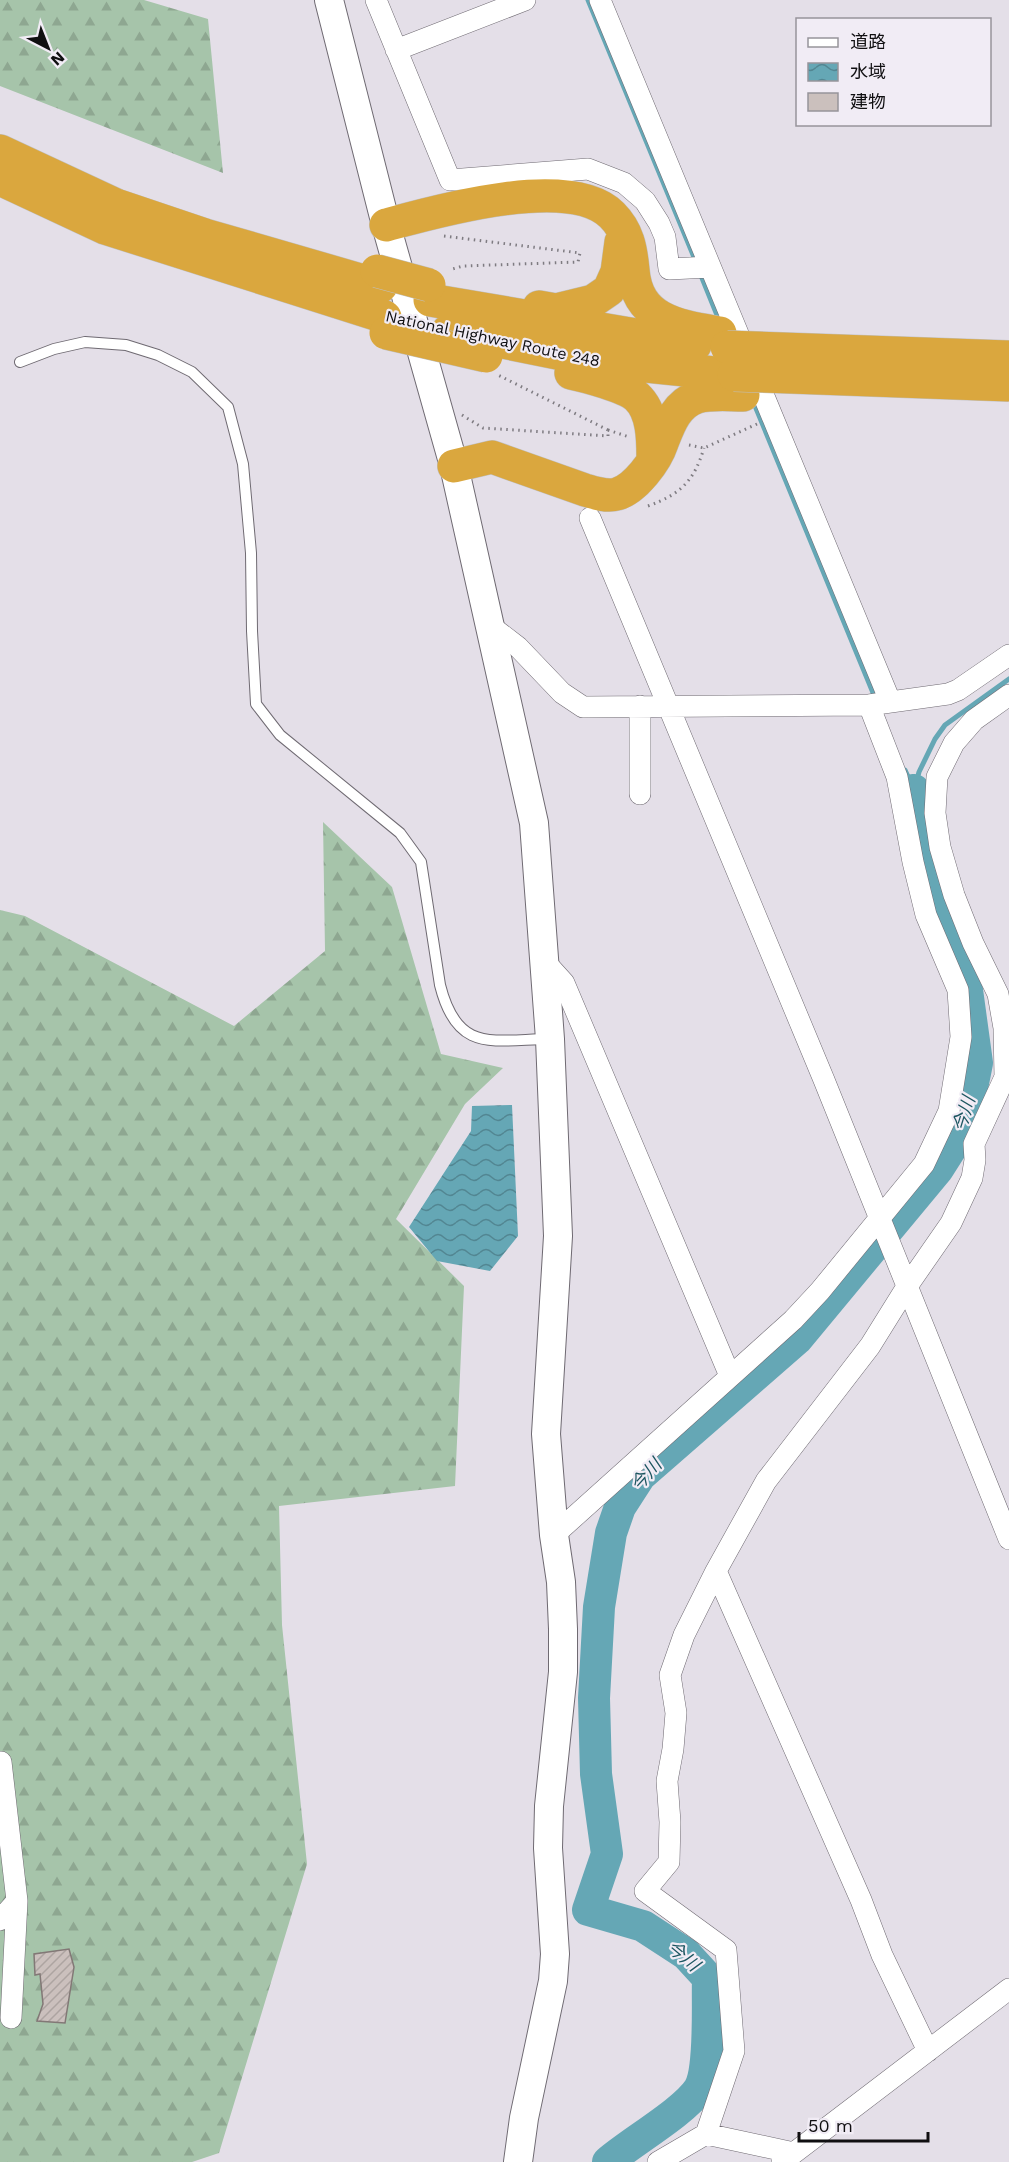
<svg xmlns="http://www.w3.org/2000/svg" width="1009" height="2162" font-family="'Work Sans','Noto Sans JP',sans-serif">
  <defs>
    <pattern id="forest-firs" width="22" height="20" patternUnits="userSpaceOnUse" patternTransform="scale(1.5)"><rect width="22" height="20" fill="#a6c4aa"/><path d="M5 1l3.5 6h-7zM16 11l3.5 6h-7z" fill="#8ea791"/></pattern>
    <pattern id="water-waves" width="16" height="10" patternUnits="userSpaceOnUse" patternTransform="scale(1.5)"><rect width="16" height="10" fill="#65a7b5"/><path d="M0 5q4-4 8 0t8 0" fill="none" stroke="#528692"/></pattern>
    <pattern id="building-hatch" width="6" height="6" patternUnits="userSpaceOnUse" patternTransform="scale(1.5)"><rect width="6" height="6" fill="#cbc0bd"/><path d="M-1 1l2-2M0 6l6-6M5 7l2-2" fill="none" stroke="#ada4a1"/></pattern>
  </defs>
  <rect width="100%" height="100%" fill="#e4dfe8"/>
  <path fill="url(#forest-firs)" d="M0,0H144L208,19L223,173L0,86Z
    M323,822L392,887L441,1054L503,1068L465,1104L396,1219L464,1286L455,1486L279,1506L282,1625L307,1864L219,2153L192,2162H0V910L25,916L234,1026L325,951Z"/>
  <path fill="url(#water-waves)" d="M512,1105L518,1236L490,1271L437,1261L409,1227L471,1131L472,1106Z"/>
  <g fill="none" stroke-linecap="round" stroke-linejoin="round">
    <path stroke="#65a7b5" stroke-width="5" d="M588,0L696,262
      M700,273L719,320
      M753,401L876,700
      M905,770L914,790
      M914,790L919,772L935,739L945,725L1009,679"/>
    <path stroke="#65a7b5" stroke-width="32" d="M608,2162C631,2142 684,2112 699,2089C711,2069 707,2004 708,1978L686,1954L643,1926L588,1910L607,1854L596,1774L594,1698L599,1607L611,1533L620,1507L640,1476L797,1339L938,1169L964,1128L977,1063L967,990L919,838L914,790"/>
  </g>
  <path fill="url(#building-hatch)" stroke="#827876" stroke-width="1.5" d="M69,1949L74,1967L65,2023L37,2021L43,2004L40,1974L35,1975L34,1954Z"/>
  <g fill="none" stroke-linecap="round" stroke-linejoin="round">
    <defs>
      <path id="lane" d="M20,362L54,349L85,342L126,345L158,355L192,372L228,407L243,464L251,553L252,631L256,704L280,735L400,833L421,862L440,985C457,1053 491,1040 549,1039"/>
      <path id="street" d="M376,0L450,180L588,169L624,183L645,201L659,223L665,237L669,269L710,267
        M600,0L890,701
        M396,50L525,0
        M590,518L824,1080L1009,1539
        M488,624L518,647L562,693L583,707L869,705L948,694L958,690L1009,655
        M640,794V706
        M545,962L564,983L730,1376
        M554,1535L793,1320L820,1291L924,1164L949,1111L961,1037L958,990L926,915L913,862L897,777L869,705
        M716,1571L861,1900L882,1955L928,2051
        M0,1920L17,1901L1,1762
        M11,2018L17,1901
        M706,2134L794,2153
        M658,2162L706,2134L734,2051L726,1950L645,1891L669,1862L670,1822L667,1781L673,1749L676,1713L670,1675L684,1635L716,1571L766,1481L870,1346L908,1285L951,1223L972,1178L975,1160L974,1144L1005,1077L1004,1028L998,994L973,943L954,895L940,847L935,813L937,777L954,743L974,720L1009,695
        M782,2162L1009,1989"/>
      <path id="secondary" d="M329,0L386,225L454,466L534,823L550,1039L558,1236L546,1434L554,1535L561,1582L563,1629V1672L549,1806L548,1848L555,1954L553,1981L524,2118L518,2162"/>
      <path id="highway" d="M0,151L116,205L205,235L381,286
        M0,179L105,228L385,317
        M386,225C437,211 570,173 612,215C628,231 631,249 633,270C637,321 679,326 720,333
        M430,300L695,345
        M539,307L556,310L593,301L609,290L617,272L621,242
        M448,331L597,361L734,375
        M571,373C586,376 626,387 637,397C653,412 653,439 653,459
        M454,466L492,457L585,490C595,493 607,497 617,494C635,489 656,461 662,443C669,425 676,404 697,397C712,393 728,395 743,395"/>
    </defs>
    <use href="#lane" stroke="#6f6a72" stroke-width="12"/>
    <use href="#street" stroke="#6f6a72" stroke-width="22"/>
    <use href="#secondary" stroke="#6f6a72" stroke-width="30"/>
    <use href="#highway" stroke="#c1c1c1" stroke-width="34"/>
    <path stroke="#7e7b81" stroke-width="3" stroke-dasharray="1.5 4.5" stroke-linecap="butt" d="M444,236L580,253L578,262L463,266L449,270
      M462,415L483,428L608,436V430L498,375
      M608,430L629,437
      M689,445L704,448L757,424
      M648,506C681,494 694,481 704,448"/>
    <use href="#lane" stroke="#fff" stroke-width="10"/>
    <use href="#street" stroke="#fff" stroke-width="21"/>
    <use href="#secondary" stroke="#fff" stroke-width="28"/>
    <use href="#highway" stroke="#daa73e" stroke-width="33"/>
    <defs>
      <path id="highway-bridge" d="M377,271L429,285
        M386,333L486,356
        M727,347L1009,357
        M734,375L1009,385"/>
    </defs>
    <use href="#highway-bridge" stroke="#c1c1c1" stroke-width="34" stroke-linecap="butt"/>
    <use href="#highway-bridge" stroke="#daa73e" stroke-width="33"/>
  </g>
  <g text-anchor="middle" stroke-width="4.5" stroke-linejoin="round" paint-order="stroke">
    <g font-size="16" fill="#100f11" stroke="#f1ecf5">
      <text transform="translate(493 338) rotate(12)" y="6">National Highway Route 248</text>
    </g>
    <g font-size="18" font-style="italic" fill="#1c5560" stroke="#f1ecf5">
      <text transform="translate(964 1114) rotate(-73)" y="6">今川</text>
      <text transform="translate(646 1475) rotate(-48)" y="6">今川</text>
      <text transform="translate(683 1956) rotate(40)" y="6">今川</text>
    </g>
  </g>
  <rect x="796" y="18" width="195" height="108" fill="#f1ecf5" stroke="#97949a" stroke-width="1.5"/>
  <rect x="808" y="38" width="30" height="9" fill="#ffffff" stroke="#97949a" stroke-width="1.5"/>
  <text x="850" y="48" font-size="18" fill="#100f11">道路</text>
  <rect x="808" y="63" width="30" height="18" fill="url(#water-waves)" stroke="#97949a" stroke-width="1.5"/>
  <text x="850" y="78" font-size="18" fill="#100f11">水域</text>
  <rect x="808" y="93" width="30" height="18" fill="#cbc0bd" stroke="#97949a" stroke-width="1.5"/>
  <text x="850" y="108" font-size="18" fill="#100f11">建物</text>
  <g transform="translate(48 48) rotate(138)" stroke="#f1ecf5" stroke-width="4.5" paint-order="stroke">
  <path d="M0-4.5L10 22L0 15L-10 22Z" fill="#100f11"/>
  <text y="-9" font-size="16" font-weight="bold" text-anchor="middle" fill="#100f11">N</text>
  </g>
  <path d="M799 2132v9h129v-9" fill="none" stroke="#100f11" stroke-width="3"/>
  <text x="808" y="2132" font-size="18" fill="#100f11" stroke="#f1ecf5" stroke-width="4.5" paint-order="stroke">50 m</text>
</svg>
